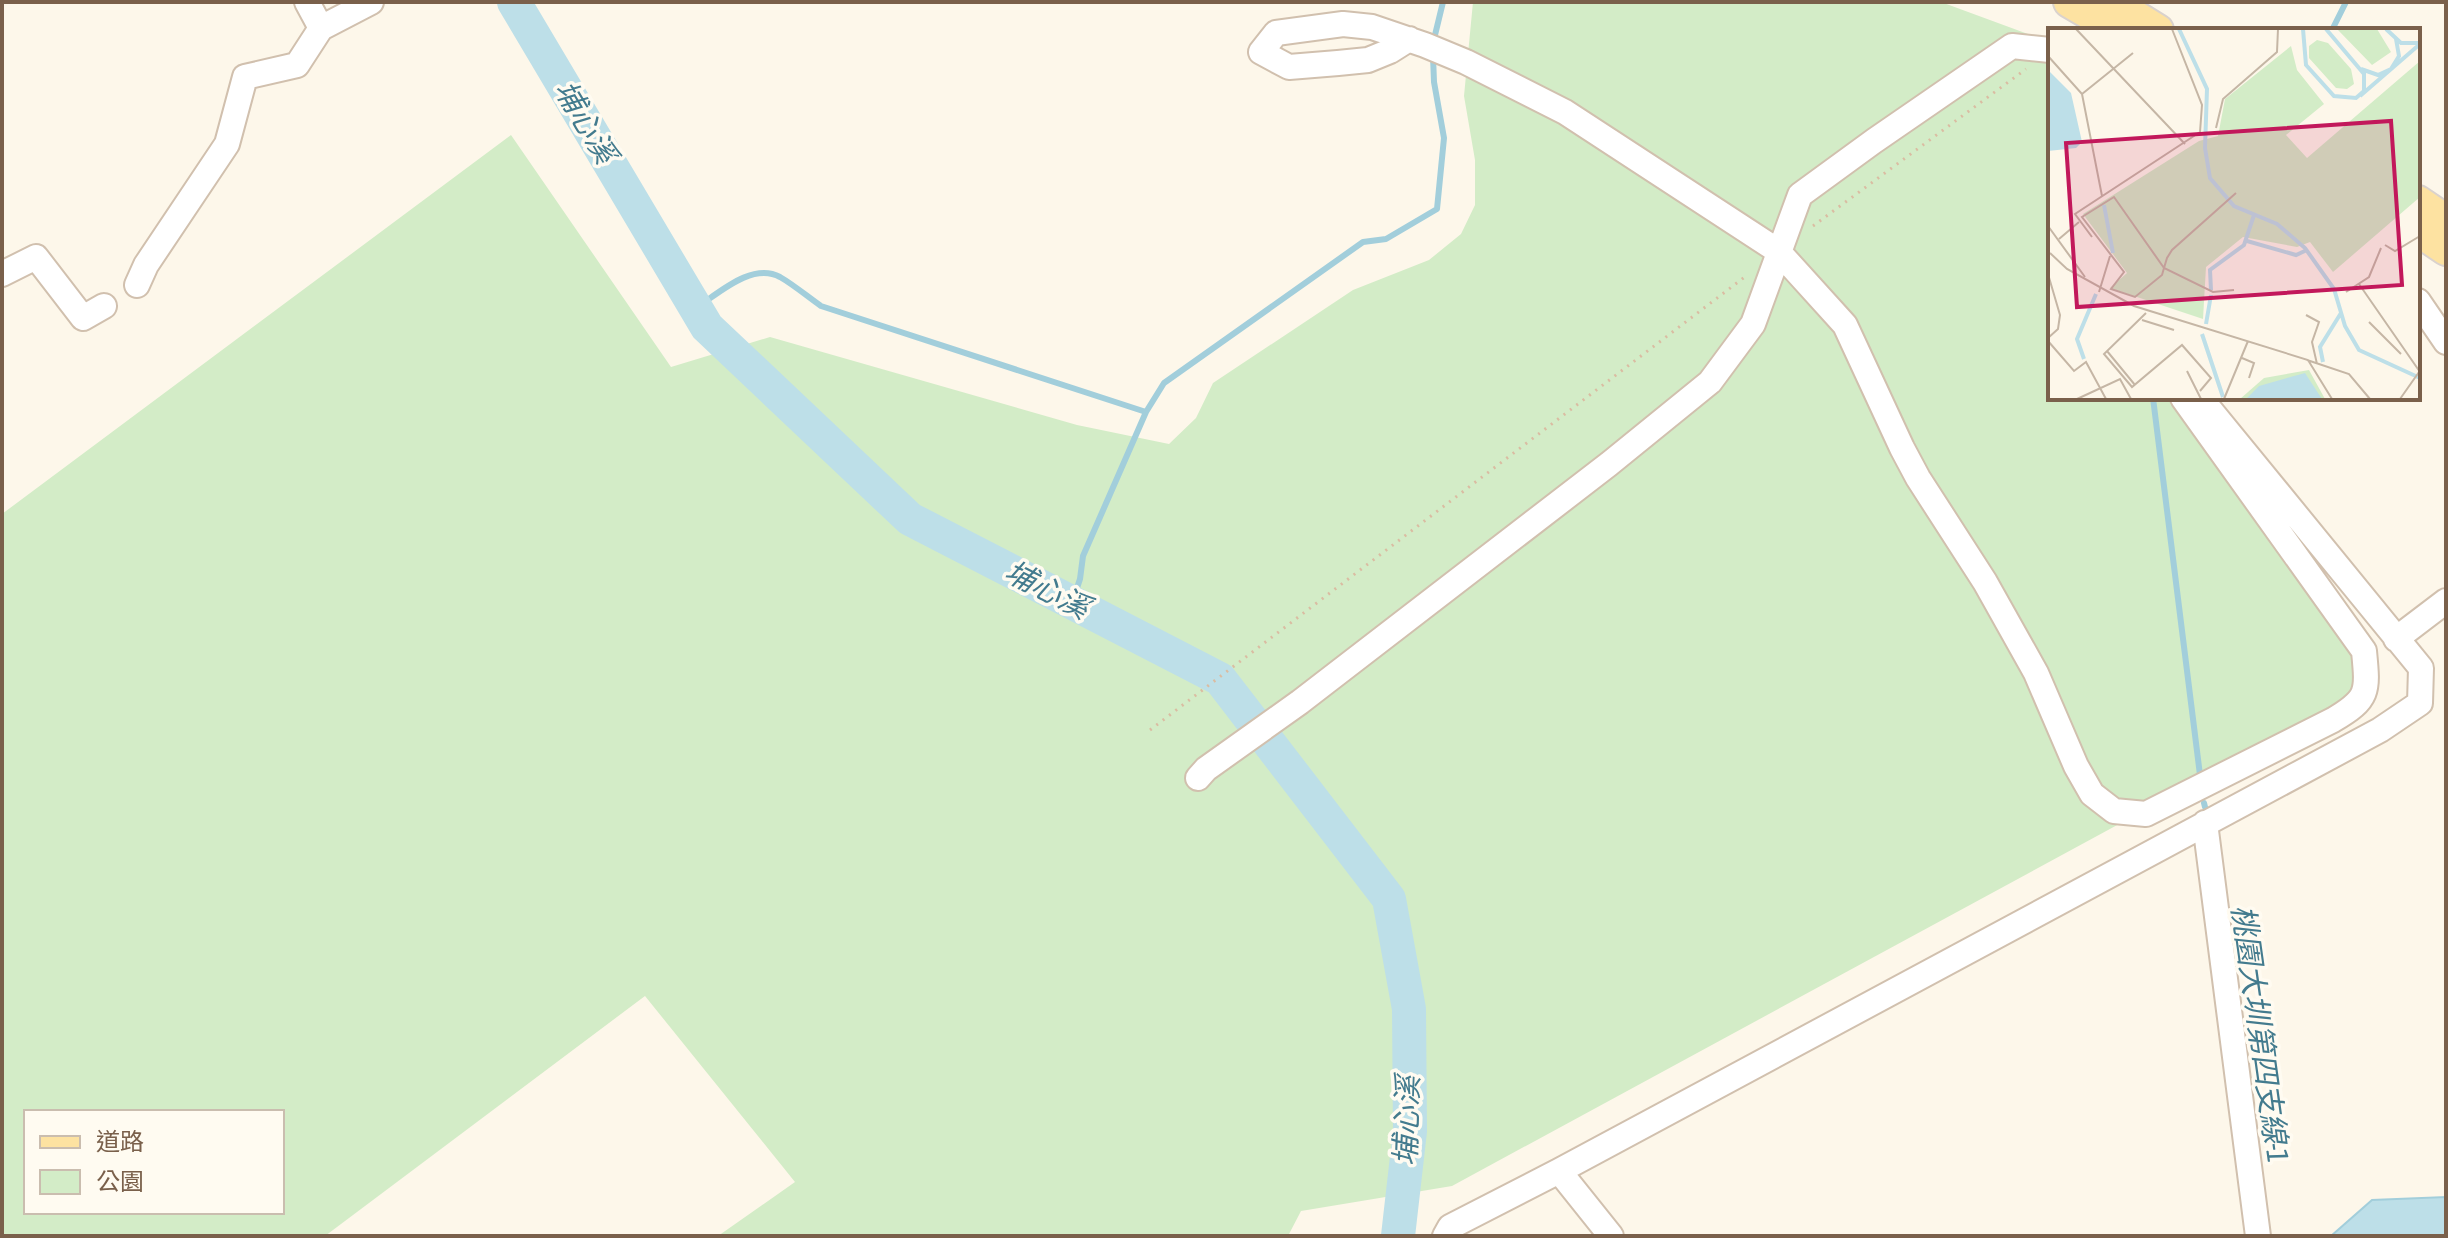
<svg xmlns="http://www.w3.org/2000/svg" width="2448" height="1238" font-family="'Asap Condensed','Noto Sans TC',sans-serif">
  <rect width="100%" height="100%" fill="#fdf7ea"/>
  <path fill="#d3ecc7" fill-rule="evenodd" d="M1473,2H1941L2050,42V398H2173L2358,657L2355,696L1452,1186L1301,1211L1288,1236H718L795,1182L645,996L325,1236H2V514L511,135L671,367L770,337L1077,425L1169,444L1196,418L1213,383L1353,290L1429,260L1461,234L1475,205V160L1464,96ZM26,1112H282V1212H26Z"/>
  <path fill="#bddfe8" stroke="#a2cedb" stroke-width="2" d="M2446,1197V1236H2331L2372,1200Z"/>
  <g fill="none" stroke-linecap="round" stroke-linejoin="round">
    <path stroke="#a2cedb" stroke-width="6" d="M2332,30L2346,2
      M1435,35L1443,2
      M696,308C719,293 752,262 780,277C794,285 808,297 821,306L1146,412
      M2153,398L2200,775
      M1072,603L1080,579L1083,556L1146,412L1164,383L1363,242L1386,239L1437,209L1444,138L1434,82L1433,56
      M2204,803L2205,807"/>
    <path stroke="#bddfe8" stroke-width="34" d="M514,2L707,327L910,519L1220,679L1389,899L1409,1009L1410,1131L1398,1236"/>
    <defs>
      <path id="minor" d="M307,2L321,28
        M1409,39L1390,51L1368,60L1338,63L1289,67L1261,52L1276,33L1343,24L1372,27L1425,45L1466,62L1565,112L1778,251L1845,325L1902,448L1918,478L1985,582L2036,673L2076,766L2092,794L2114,811L2146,814L2333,720C2369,699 2368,692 2364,651L2183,398
        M2,274L36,257L83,318L104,306
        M137,285L146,265L227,144L245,77L297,65L321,28L371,2
        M2418,301L2446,342
        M2396,639L2446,601
        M1198,778L1206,769L1300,702L1609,464L1710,382L1753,324L1800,195L1874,141L2012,46L2050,50
        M2205,823L2258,1236
        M1559,1171L1611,1236
        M1445,1236L1450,1227L1559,1171L2380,730L2420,703L2421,668L2207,406"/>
      <path id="major" d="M2069,2L2117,30
        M2113,2L2158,30
        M2418,201L2446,220
        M2418,231L2446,250"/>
    </defs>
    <use href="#minor" stroke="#d1c0ae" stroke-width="28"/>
    <use href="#major" stroke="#dad2cd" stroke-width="34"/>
    <path stroke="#dabca2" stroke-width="3" stroke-dasharray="2 6" stroke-linecap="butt" d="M1813,226L2026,69
      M1150,730L1746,276"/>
    <use href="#minor" stroke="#fff" stroke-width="24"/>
    <use href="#major" stroke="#fde2a1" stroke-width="30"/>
  </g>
  <g text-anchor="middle" stroke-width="7" stroke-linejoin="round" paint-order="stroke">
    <g font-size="30" font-style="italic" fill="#437b8e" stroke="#fffbf1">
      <text transform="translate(585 122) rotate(59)" y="10">埔心溪</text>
      <text transform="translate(1047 590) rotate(27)" y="10">埔心溪</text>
      <text transform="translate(2260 1034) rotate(82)" y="10">桃園大圳第四支線-1</text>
      <text transform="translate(1407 1121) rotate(-88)" y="10">埔心溪</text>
    </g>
  </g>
  <g transform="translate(2048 28)">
    <rect width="372" height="372" fill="#fdf7ea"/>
    <path d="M329,1L343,24L324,37L290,2ZM269,12L280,15L303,41L306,56L299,61L288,60L261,30V18ZM243,18L249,42L276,76L238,107L259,130L372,33V169L285,244L262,214L249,219L195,209L158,239L155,291L62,260L79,245L35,186L151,113L170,108L177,71ZM261,342L277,371H192L216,350Z" fill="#d3ecc7"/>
    <path d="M0,42L23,65L34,114L28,120L0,123ZM257,345L274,371H198L211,358Z" fill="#bddfe8"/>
    <path fill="none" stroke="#bddfe8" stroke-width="4" d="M131,1L159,61L157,120L162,150L186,178L229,196L257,220L286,261L297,298L311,322L372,350M255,1L258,37L286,68L308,70L316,63V46L278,1M338,1L353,15H372M313,41L330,47L343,41L351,28L348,11M312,68L372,16M56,177L65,225M199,213L248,227L259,222M163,262L162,242L196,217L206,187M158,296L163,267M154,306L175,369M36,331L29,311L48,266M275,334L272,319L293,285"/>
    <path fill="none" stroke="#c5b6a5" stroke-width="2" d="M28,1L137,116M0,28L34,66L54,168M34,66L85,25M168,100L175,71L229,24L230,1M0,198L37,249M44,209L27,186L152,104L154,77L124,1M11,211L31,194M337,217L347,223L372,208M2,225L19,241L86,278L260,332L284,371M0,246L12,287L10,301L0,310M311,256L372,344M186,262L165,264L116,240L66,169L34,189L76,244L63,261L87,269L114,247L116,240L119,230L124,222L188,165M51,264L62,228M298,264L321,249L333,220M98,285L56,326L84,359L134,317L163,350L152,363M258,287L271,294L264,314L269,336M94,292L126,302M321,294L353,326M0,313L26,343L38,334L58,371M59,323L87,357M194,330L206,335L201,350M259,332L301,346L322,371M139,343L153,371M29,371L72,351L83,371M176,371L200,313M352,371L371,344"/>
    <path fill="#c2185b" fill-opacity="0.15" stroke="#c2185b" stroke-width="4" d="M343,93L354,257L29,279L18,115Z"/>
    <rect width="372" height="372" fill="none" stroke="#7a604b" stroke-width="4"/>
  </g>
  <rect width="2448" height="1238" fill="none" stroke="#7a604b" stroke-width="8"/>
  <rect x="24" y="1110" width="260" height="104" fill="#fffbf1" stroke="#cabdaf" stroke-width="2"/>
  <rect x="40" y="1136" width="40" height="12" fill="#fde2a1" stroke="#cabdaf" stroke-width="2"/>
  <text x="96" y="1150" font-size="24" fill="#7a604b">道路</text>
  <rect x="40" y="1170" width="40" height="24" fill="#d3ecc7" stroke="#cabdaf" stroke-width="2"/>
  <text x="96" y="1190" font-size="24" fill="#7a604b">公園</text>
</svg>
